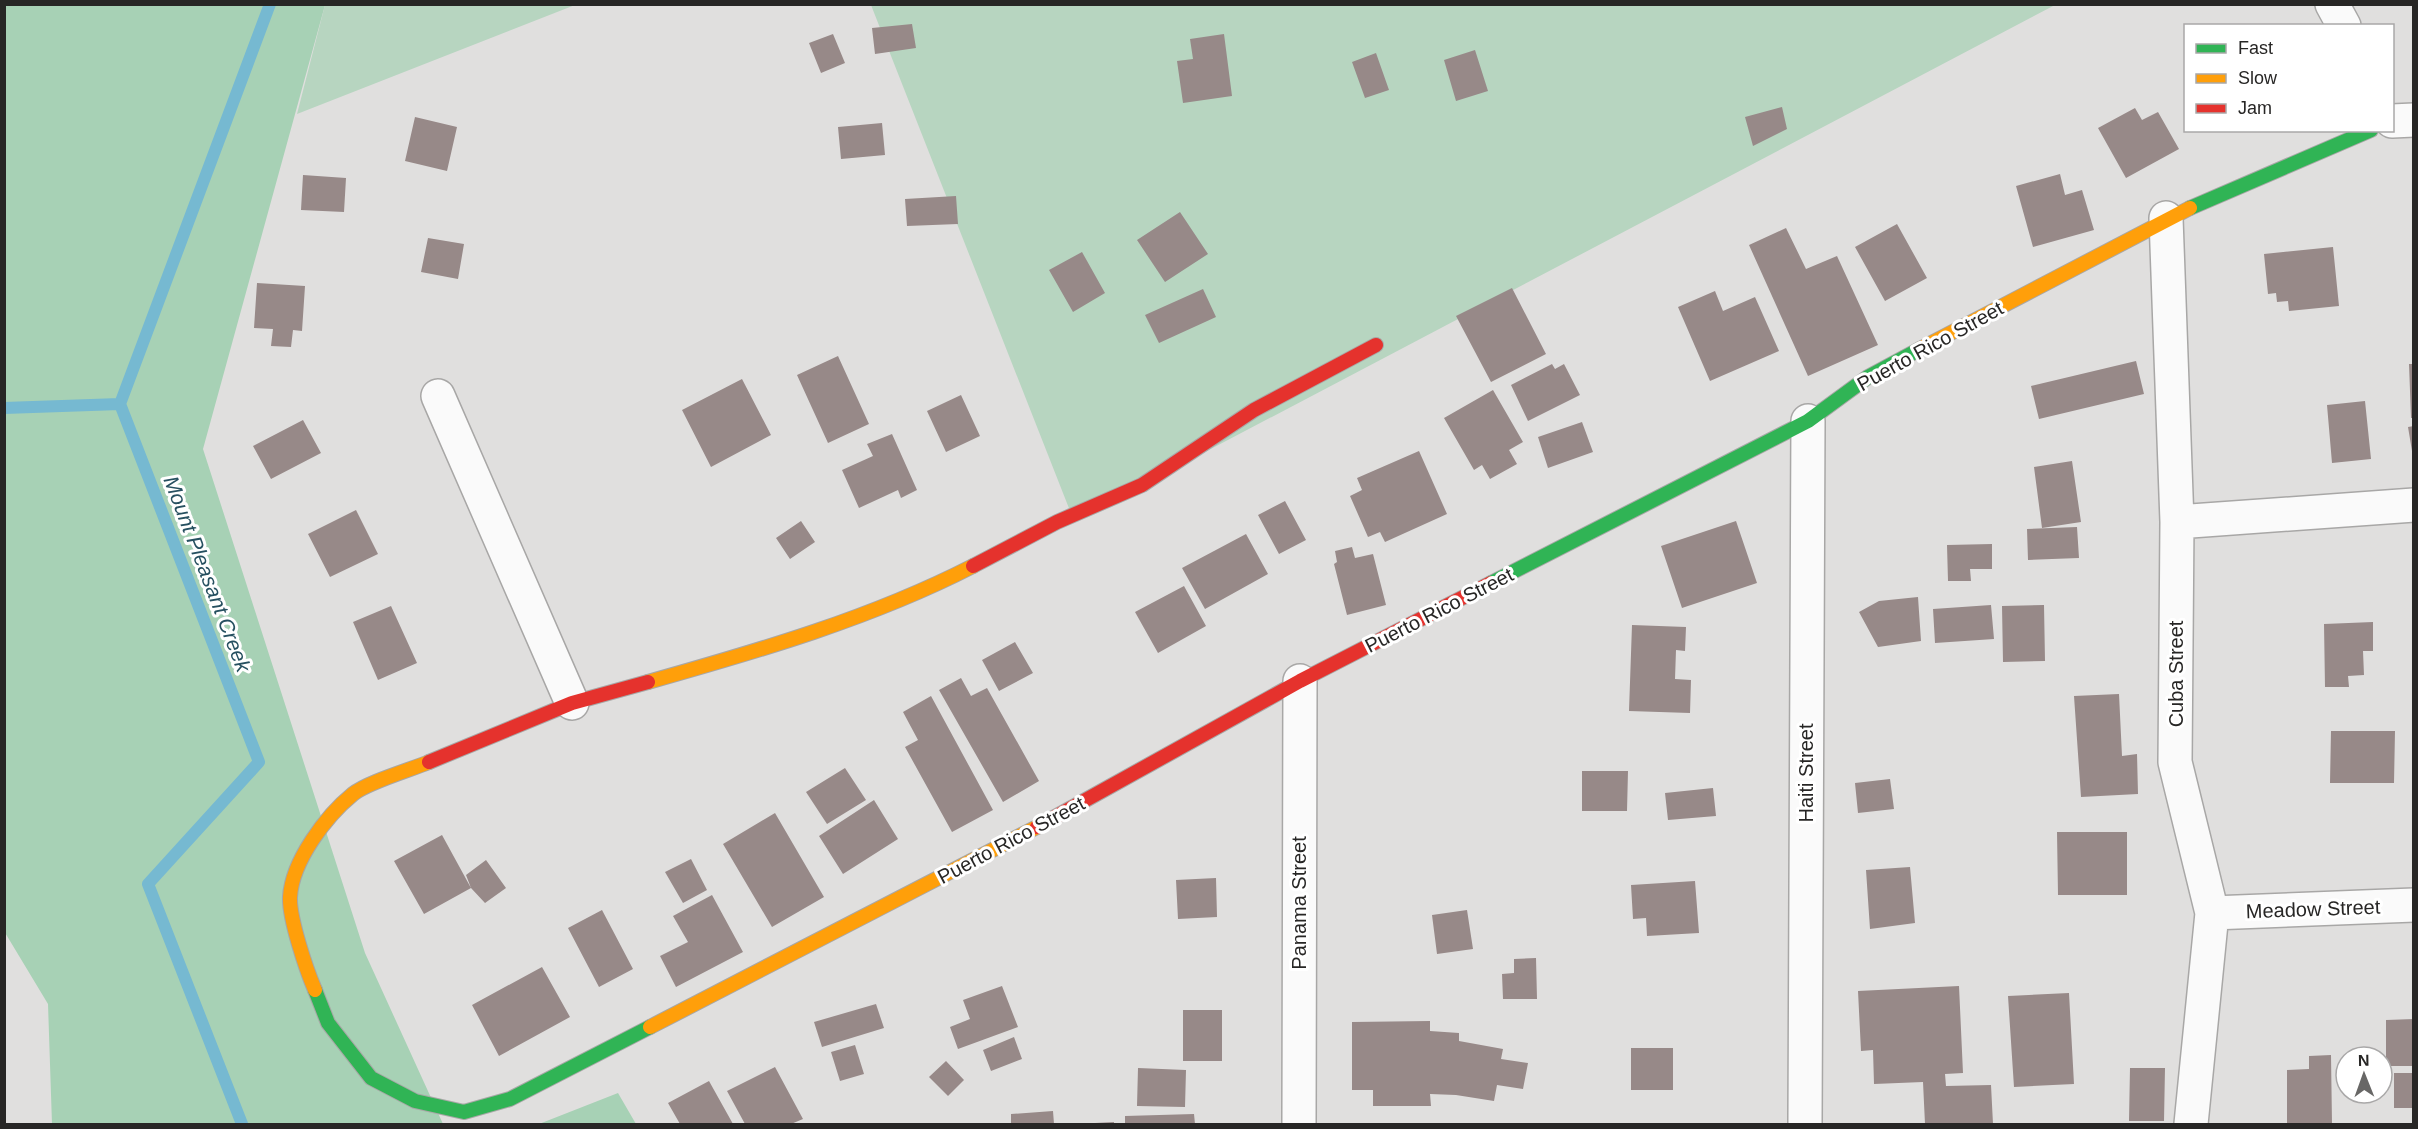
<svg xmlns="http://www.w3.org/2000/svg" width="2418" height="1129" font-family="Arial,sans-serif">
  <rect width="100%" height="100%" fill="#e0dfde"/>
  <path fill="#b7d5c0" d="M325,5V4L575,5L297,114Z
    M871,5H2055L1074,521Z"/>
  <path fill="#a7d1b5" d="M4,5H325L203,449L365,953L443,1124H52L48,1004L4,931Z
    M618,1093L636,1124H539Z"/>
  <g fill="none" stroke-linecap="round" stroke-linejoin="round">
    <path stroke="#76b9d1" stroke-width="12" d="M4,408L120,404
      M242,1124L148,884L259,762L120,404L270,4"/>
  </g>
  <path fill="#978988" d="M912,24L916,48L875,54L872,28Z
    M833,34L845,63L821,73L809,43Z
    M1224,34L1232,96L1183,103L1177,61L1193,59L1190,39Z
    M1475,50L1488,91L1456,101L1444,60Z
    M1376,53L1389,90L1365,98L1352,62Z
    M1782,107L1787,129L1753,146L1745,117Z
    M2135,108L2142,120L2158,112L2179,149L2126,178L2098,128Z
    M415,117L457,127L447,171L405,161Z
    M882,123L885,155L841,159L838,127Z
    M2060,174L2065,195L2082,190L2094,230L2033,247L2016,186Z
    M303,175L346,178L344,212L301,210Z
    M956,196L958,224L907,226L905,199Z
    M1180,212L1208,254L1165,282L1137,240Z
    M1897,224L1927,278L1885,301L1855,247Z
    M1786,228L1806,269L1837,256L1878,345L1808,376L1749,245Z
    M428,238L464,244L458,279L421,272Z
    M2333,247L2339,306L2289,311L2288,301L2277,302L2276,293L2268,294L2264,254Z
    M1082,252L1105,293L1073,312L1049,270Z
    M257,283L305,286L302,331L293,330L291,347L271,346L273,329L254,328Z
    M1512,288L1546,354L1491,382L1456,316Z
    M1203,289L1216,317L1159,343L1145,315Z
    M1715,291L1723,311L1755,297L1779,351L1710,381L1678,307Z
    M838,356L869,424L828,443L797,375Z
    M2136,361L2144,394L2039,419L2031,386Z
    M1552,364L1555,369L1564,364L1580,395L1528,421L1511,385Z
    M2409,364H2414V418H2411Z
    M742,379L771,435L711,467L682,410Z
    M1493,390L1523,442L1509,450L1517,464L1490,479L1482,465L1474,470L1444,418Z
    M961,395L980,436L946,452L927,411Z
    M2365,401L2371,459L2332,463L2327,405Z
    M303,420L321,453L271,479L253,446Z
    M1582,422L1593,452L1548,468L1538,437Z
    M2414,426V451H2412L2408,427Z
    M892,434L917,490L901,498L898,490L859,508L842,470L873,456L867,444Z
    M1419,451L1447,514L1385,542L1380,532L1368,537L1350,496L1362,490L1357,478Z
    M2072,461L2081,522L2042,528L2034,467Z
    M1285,501L1306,540L1279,554L1258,515Z
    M356,510L378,554L330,577L308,534Z
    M801,521L815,542L790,559L776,538Z
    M1736,521L1757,583L1682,608L1661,546Z
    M2077,527L2079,558L2028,560L2027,529Z
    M1246,534L1268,574L1205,609L1182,568Z
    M1992,544V569H1970L1971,581H1948L1947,545Z
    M1352,547L1355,558L1373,554L1386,605L1347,615L1334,564L1337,562L1335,551Z
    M1184,586L1206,626L1158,653L1135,612Z
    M1918,597L1921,641L1878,647L1859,612L1879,601Z
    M1991,605L1994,639L1935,643L1933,609Z
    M2044,605L2045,661L2003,662L2002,606Z
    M391,606L417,663L378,680L353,622Z
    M2373,622V651H2363L2364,675L2348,676L2349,687H2325L2324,624Z
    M1632,625L1686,627L1685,651L1676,650L1675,679L1691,680L1690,713L1629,711Z
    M1015,642L1033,673L999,691L982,660Z
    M961,678L971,696L987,688L1039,781L1003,802L939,690Z
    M2119,694L2122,756L2137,754L2138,794L2081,797L2074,696Z
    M931,696L993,810L952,832L905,747L918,740L903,712Z
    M2331,731H2395L2394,783H2330Z
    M845,768L866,800L827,824L806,792Z
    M1582,771H1628L1627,811H1582Z
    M1890,779L1894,809L1858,813L1855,783Z
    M1713,788L1716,816L1668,820L1665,793Z
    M874,800L898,839L843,874L819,836Z
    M775,813L824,897L772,927L723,844Z
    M2057,832H2127V895H2058Z
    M442,835L471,888L466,875L486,860L506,888L485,903L471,888L424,914L394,861Z
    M691,859L707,890L683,903L665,872Z
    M1910,867L1915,923L1870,929L1866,870Z
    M1216,878L1217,917L1178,919L1176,880Z
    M1695,881L1699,933L1647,936L1646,918L1633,919L1631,885Z
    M712,895L743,952L676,987L660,956L688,942L673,916Z
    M602,910L633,969L599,987L568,928Z
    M1467,910L1473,949L1437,954L1432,915Z
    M1536,958L1537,999H1503L1502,974L1514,973V959Z
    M542,967L570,1017L499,1056L472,1005Z
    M1002,986L1018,1027L958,1049L950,1027L970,1019L963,1000Z
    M1959,986L1963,1073L1945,1074L1946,1086L1991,1085L1993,1124H1925L1923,1082L1874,1084L1873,1050L1861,1051L1858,991Z
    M2069,993L2074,1084L2014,1087L2008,996Z
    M876,1004L884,1028L822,1047L814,1022Z
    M1183,1010H1222V1061H1183Z
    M2414,1019V1066H2386V1020Z
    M1430,1021V1031L1459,1033V1041L1503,1049L1501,1059L1528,1063L1523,1089L1497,1085L1494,1101L1456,1095L1430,1094L1431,1106H1373V1090H1352V1022Z
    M1014,1037L1022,1059L991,1071L983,1050Z
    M855,1045L864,1074L840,1081L831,1052Z
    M1631,1048H1673V1090H1631Z
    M2331,1055L2332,1124H2287V1070L2309,1069V1056Z
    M946,1061L964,1080L948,1096L929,1077Z
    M775,1067L803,1119L791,1124H745L727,1091Z
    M1138,1068L1186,1070L1185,1107L1137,1106Z
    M2130,1068H2165L2164,1121H2129Z
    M2394,1073H2414V1108H2394Z
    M709,1081L733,1124H680L668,1103Z
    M1053,1111L1054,1124H1011V1114Z
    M1194,1114L1195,1124H1125V1116Z
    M1114,1122V1124H1095V1123Z"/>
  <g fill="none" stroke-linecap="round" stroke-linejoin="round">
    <defs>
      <path id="street" d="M2332,4L2344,26
        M2392,121L2414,120
        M2166,218L2177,522L2175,762L2212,913L2191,1124
        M438,396L572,703
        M2177,522L2414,505
        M2212,913L2414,905
        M1299,1124L1300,681
        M1805,1124L1808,421"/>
      <path id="fast" d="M2190,208L2371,130
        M1491,583L1808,421L1868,377L1920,349
        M315,990L328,1023L371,1078L415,1101L464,1112L510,1099L650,1027"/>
      <path id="slow" d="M1920,349L2190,208
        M648,682C758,651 872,618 973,566
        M315,990C306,969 289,918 290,897C292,861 326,816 353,794C368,782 410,770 429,762
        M650,1027L1037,827"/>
      <path id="jam" d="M973,566L1057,522L1142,485L1254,410L1376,345
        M429,762L572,703L648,682
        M1037,827L1300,681L1491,583"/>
    </defs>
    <use href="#street" stroke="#a8a7a6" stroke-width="36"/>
    <use href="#fast" stroke="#a8a7a6" stroke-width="16"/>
    <use href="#slow" stroke="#a8a7a6" stroke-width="16"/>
    <use href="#jam" stroke="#a8a7a6" stroke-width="16"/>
    <use href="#street" stroke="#fafafa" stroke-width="33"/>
    <use href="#fast" stroke="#30b455" stroke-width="14"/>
    <use href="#slow" stroke="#ff9f0a" stroke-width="14"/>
    <use href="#jam" stroke="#e5322d" stroke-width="14"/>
  </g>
  <g text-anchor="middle" stroke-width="6" stroke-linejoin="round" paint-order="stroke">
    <g font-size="20" fill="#272625" stroke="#fff">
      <text transform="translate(1930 346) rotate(-29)" y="7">Puerto Rico Street</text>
      <text transform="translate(1439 610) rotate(-27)" y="7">Puerto Rico Street</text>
      <text transform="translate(2176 674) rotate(-90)" y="7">Cuba Street</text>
      <text transform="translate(1806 773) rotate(-90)" y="7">Haiti Street</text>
      <text transform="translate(1011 840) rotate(-28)" y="7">Puerto Rico Street</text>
      <text transform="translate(1299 903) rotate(-90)" y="7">Panama Street</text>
      <text transform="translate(2313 909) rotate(-2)" y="7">Meadow Street</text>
    </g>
    <g font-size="21" font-style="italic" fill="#265060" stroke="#fff">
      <text transform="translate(207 574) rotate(69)" y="7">Mount Pleasant Creek</text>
    </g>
  </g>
  <rect width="2418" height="1129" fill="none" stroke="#272625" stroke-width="12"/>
  <rect x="2184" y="24" width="210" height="108" fill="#ffffff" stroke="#a9a8a8" stroke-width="1.5"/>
  <rect x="2196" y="44" width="30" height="9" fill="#30b455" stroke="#a9a8a8" stroke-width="1.5"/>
  <text x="2238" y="54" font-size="18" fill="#272625">Fast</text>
  <rect x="2196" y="74" width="30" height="9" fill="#ff9f0a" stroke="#a9a8a8" stroke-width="1.5"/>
  <text x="2238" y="84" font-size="18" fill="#272625">Slow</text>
  <rect x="2196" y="104" width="30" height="9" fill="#e5322d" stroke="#a9a8a8" stroke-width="1.5"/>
  <text x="2238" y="114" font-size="18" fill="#272625">Jam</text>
  <g transform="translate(2364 1075) rotate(359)"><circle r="28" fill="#ffffff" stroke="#a9a8a8" stroke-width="1.5"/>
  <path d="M0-4.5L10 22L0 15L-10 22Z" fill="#686766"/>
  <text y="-9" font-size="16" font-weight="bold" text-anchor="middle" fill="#272625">N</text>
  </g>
</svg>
